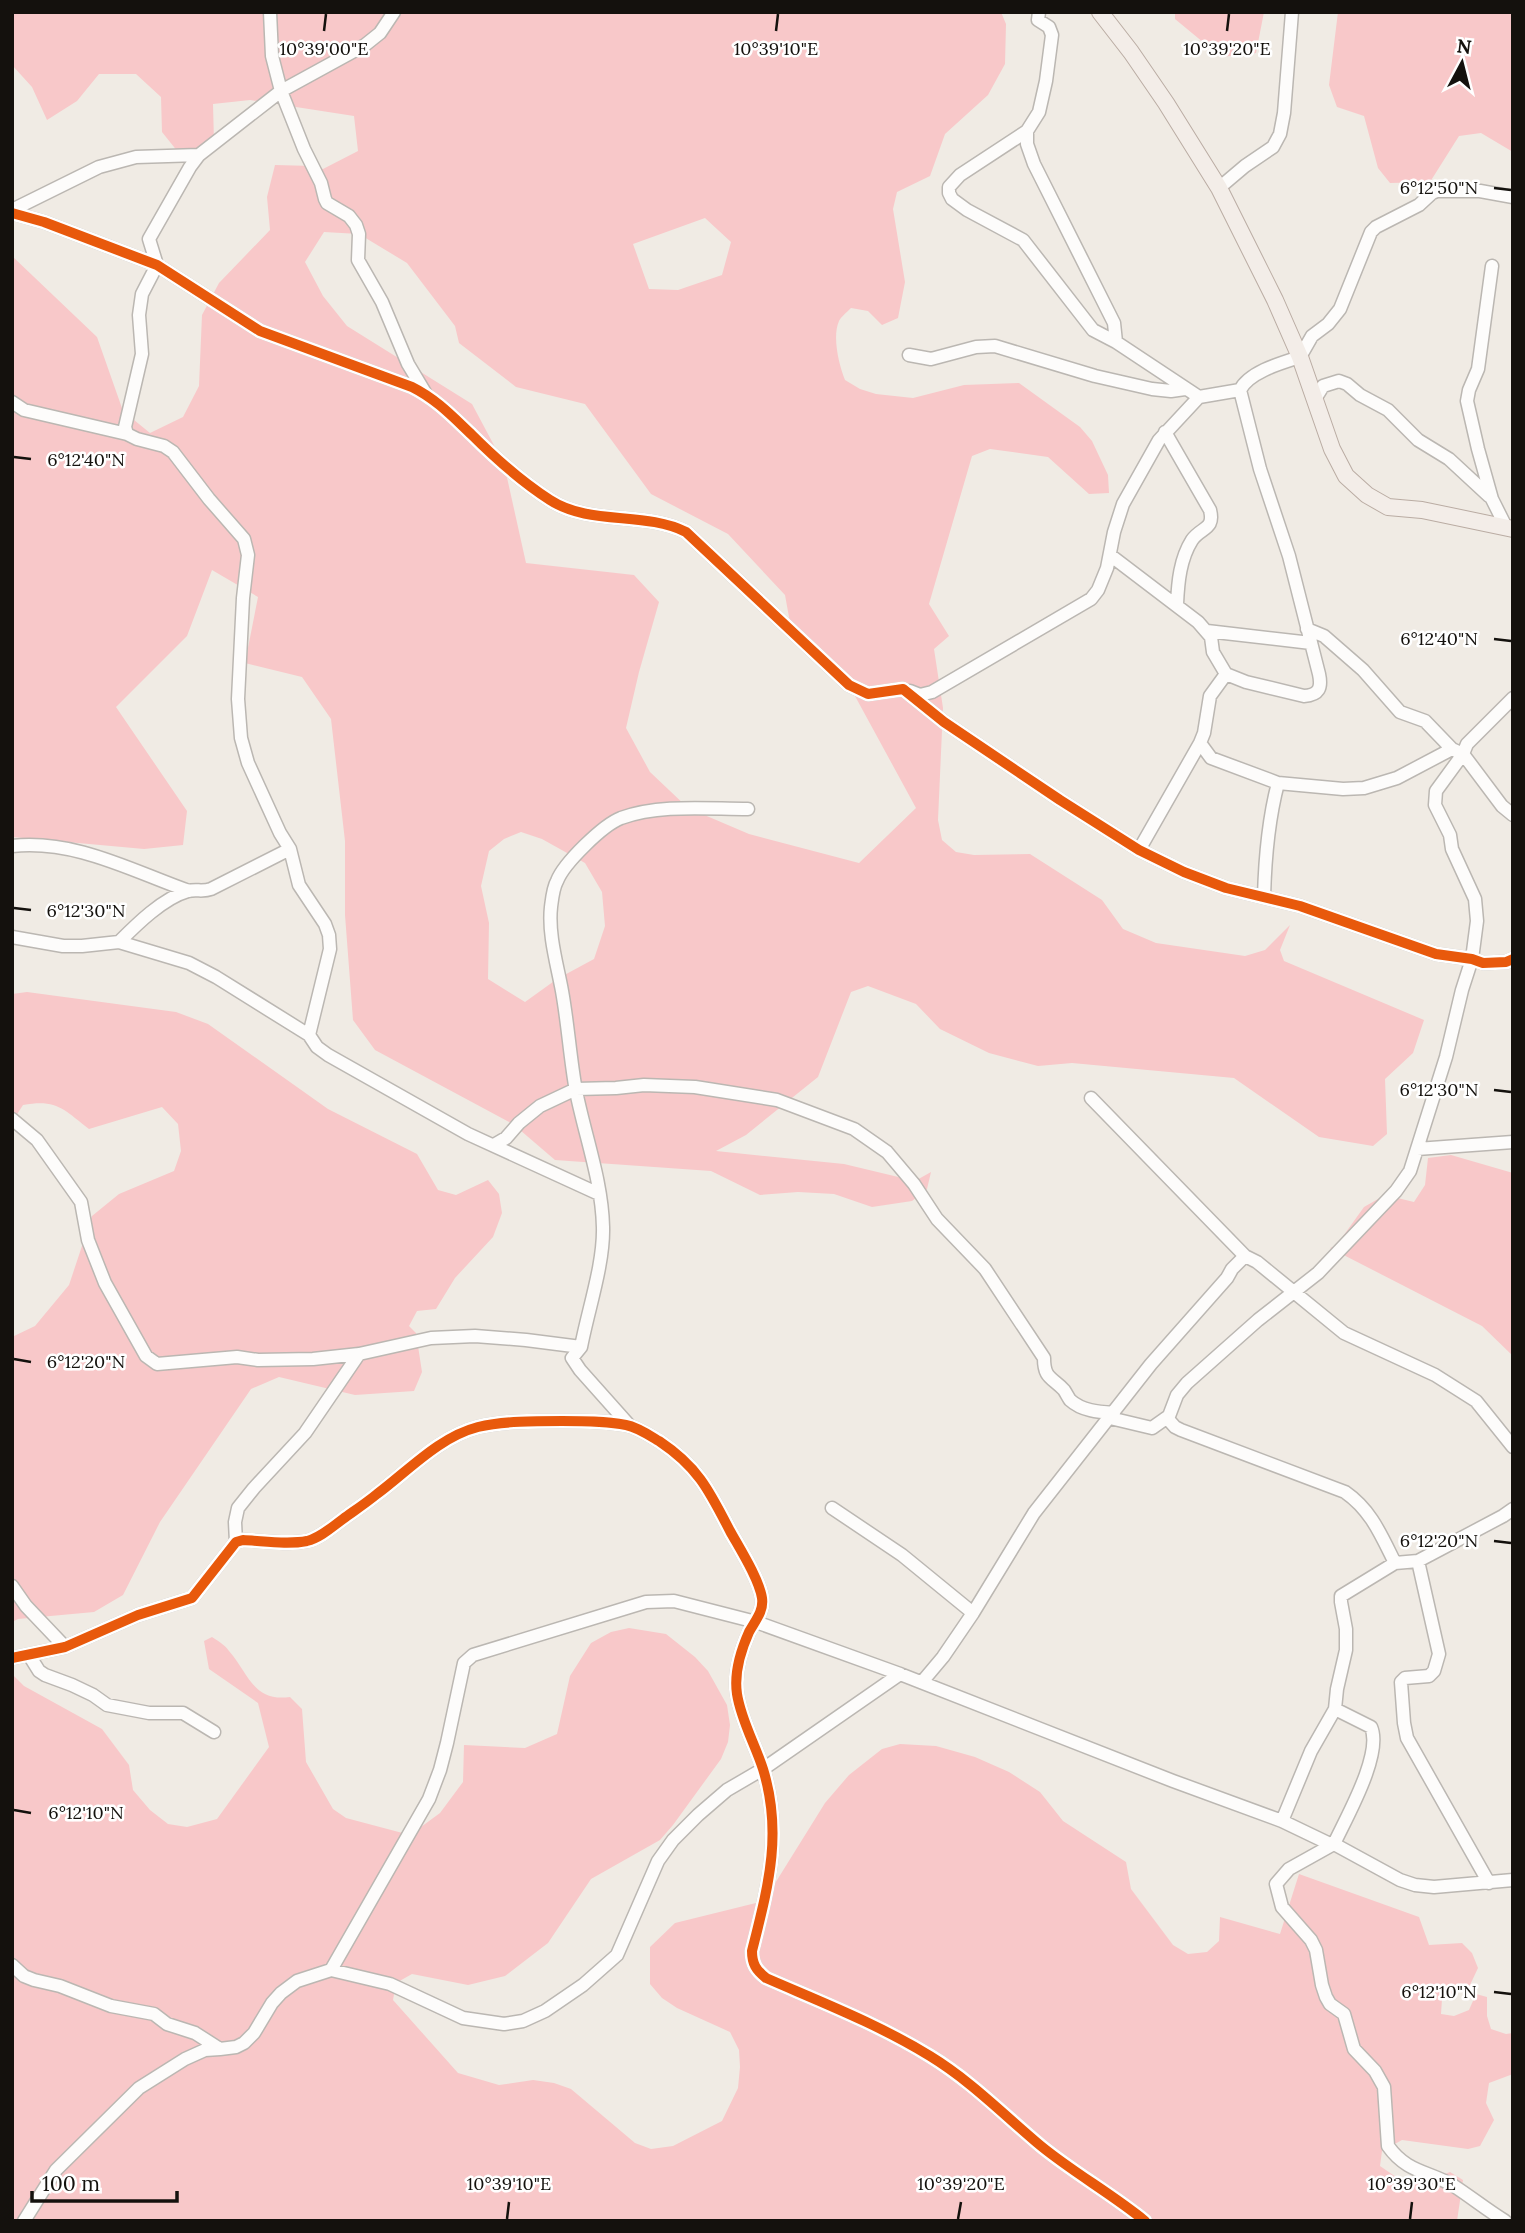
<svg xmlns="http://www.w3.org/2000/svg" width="1525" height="2233" font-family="Lora,serif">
  <rect width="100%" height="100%" fill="#f0ebe4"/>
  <path fill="#f8c8c9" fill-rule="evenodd" d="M12,12H1001L1006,24L1005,64L988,95L945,134L930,176L897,192L893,209L905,282L898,318L882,325L868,311L851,308C847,312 841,317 839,321C832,337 839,365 845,380L860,389L876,394L913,398L964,385L1019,383L1080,427L1092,441L1108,475L1109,493L1089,494L1048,457L990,449L972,456L929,604L949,636L934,649L943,708L938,820L942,840L956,852L974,855L1030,854L1102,900L1123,929L1156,943L1245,956L1265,950L1290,925L1280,950L1284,961L1424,1020L1413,1053L1385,1079L1387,1134L1373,1146L1319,1137L1234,1078L1072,1063L1038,1066L989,1053L940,1029L916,1004L868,986L851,992L818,1077L746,1135L716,1151L844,1164L915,1181L931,1172L927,1189L912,1201L872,1207L834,1194L798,1192L760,1195L711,1171L555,1160L513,1124L375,1050L353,1020L345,915V841L331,719L302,677L245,663L258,597L212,570L187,636L116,707L187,811L183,845L144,849L12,837V256L97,337L123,411L150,433L183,417L199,386L202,315L219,283L270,230L267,197L275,165L313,166L323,169L358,151L354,116L250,100L213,104L214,142L190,167L162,132L161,97L136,74H99L77,101L47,120L32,87L12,65ZM705,218L731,242L722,275L678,290L649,289L633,244ZM324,232L359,234L407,263L455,326L459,343L516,387L585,404L651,494L728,534L785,595L791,628L849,685L916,808L859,863L749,834L688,808L650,772L626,728L639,672L659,602L634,575L526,563L504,464L472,404L347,326L323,296L305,262ZM521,832L542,839L585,863L602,892L605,926L594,959L557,979L525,1002L488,979L489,923L481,886L489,851L504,839Z
    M1175,12H1264L1256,53L1221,57L1175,19Z
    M1338,12H1513V152L1481,133L1459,136L1430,182L1390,183L1378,168L1364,116L1337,107L1329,85Z
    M27,992L176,1012L208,1024L328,1109L417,1154L438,1190L456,1195L488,1180L499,1194L502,1213L493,1237L455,1278L436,1309L417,1311L409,1326L416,1333L422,1372L414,1391L355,1395L279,1377L251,1389L160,1522L123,1595L94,1612L18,1619L12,1622V1337L35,1326L69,1285L92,1216L119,1194L174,1171L181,1151L178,1124L162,1107L89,1129C63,1109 57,1099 23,1105L12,1122V994Z
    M1451,1155L1513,1173V1356L1482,1326L1330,1248L1336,1246L1364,1207L1385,1195L1414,1202L1425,1185L1428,1158Z
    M629,1628L666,1634L695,1657L708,1671L727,1705L730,1725L728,1742L721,1759L673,1825L660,1840L591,1879L548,1943L505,1976L468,1985L412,1974L396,1983L393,2000L458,2073L499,2085L533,2080L554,2083L571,2089L635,2143L651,2149L673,2146L722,2121L738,2088L740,2067L739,2050L730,2032L677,2008L662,1998L650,1984V1947L675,1923L764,1901L825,1803L849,1775L882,1749L900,1744L936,1746L975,1757L1009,1772L1040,1792L1063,1821L1126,1862L1131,1889L1173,1945L1188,1954L1207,1952L1219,1941L1220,1917L1280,1934L1299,1874L1419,1917L1429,1945L1462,1943L1472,1953L1478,1968L1470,1985L1442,1999L1441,2014L1454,2016L1469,2010L1476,1994L1487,1997V2016L1491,2029L1506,2034L1513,2033V2074L1489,2083L1486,2103L1494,2120L1480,2146L1468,2149L1402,2140L1382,2151L1380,2166L1399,2179L1428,2181L1450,2172L1463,2180L1457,2221H12V1674L24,1686L102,1729L129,1765L133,1790L150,1810L168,1824L187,1827L217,1819L269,1747L258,1703L209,1669L204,1641L212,1637C218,1641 225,1645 229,1651C249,1674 253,1702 290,1697L302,1709L306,1762L333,1809L346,1818L410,1835L440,1813L463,1782L464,1745L525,1748L557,1734L570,1676L591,1643L611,1632Z"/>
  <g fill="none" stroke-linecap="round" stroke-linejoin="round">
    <defs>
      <path id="minor" d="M270,12L272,56L281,91L304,149L321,183L325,199L327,203L349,216L356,225L359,234L358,260L382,302L408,364L426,394
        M1039,12L1038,20L1049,27L1052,35L1046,81L1039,112L1027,131L960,175L949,187V193L952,199L967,210L1023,240L1093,330L1116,342L1199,397
        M1027,131V144L1034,164L1114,323L1116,342
        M1219,188L1245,166L1273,147L1280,134L1284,113L1292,12
        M12,210L99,167L136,157L199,155
        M12,213L44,222L157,265L260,331L412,387C436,399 452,416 471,434C495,458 522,482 550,500C590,526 644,511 686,532L849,685L868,694L903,689L944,722L1060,800L1139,850L1184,872L1226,888L1300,906L1436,954L1472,959L1483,963L1506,962L1513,959
        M1492,266L1478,369L1469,390L1467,401L1478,449L1492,499L1506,527
        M909,355L931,359L976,347L995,346L1095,376L1152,389L1171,391L1185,389
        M1315,399L1323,386L1339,381L1347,384L1360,395L1388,410L1418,440L1449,459L1489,496
        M12,402L24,410L127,434
        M1165,432L1210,510C1215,530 1201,527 1192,540C1180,559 1178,582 1177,604
        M1110,555L1198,622L1211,637L1213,652L1226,674L1246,682L1304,696C1319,695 1322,688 1319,674L1289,556L1260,469L1240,390C1249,372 1281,363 1300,357L1312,336L1328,324L1340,309L1371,232L1376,227L1419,205L1432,193L1437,191H1480L1513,197
        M1307,629L1324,636L1363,670L1400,712L1425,721L1452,749L1463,754L1502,806L1513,815
        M1207,631L1311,643
        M910,691L920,695L932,692L1091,599L1098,590L1107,568L1114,532L1123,504L1159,440L1199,397L1240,390
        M1200,743L1211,758L1278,783L1343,789L1364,788L1397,778L1452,749
        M12,846C75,839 132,871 189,891
        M1139,850L1200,743L1204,733L1210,696L1226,674
        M1264,897C1265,858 1268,821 1278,783
        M12,937L63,946H82L119,942L189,963L216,977L309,1035L317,1047L328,1055L468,1134L599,1194
        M119,942C136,925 163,898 188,891C196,889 203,892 211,889L290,849
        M309,1035L330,949L329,935L325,924L299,885L290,849L280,833L248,763L241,738L238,699L243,598L248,555L244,539L209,499L173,452L164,446L137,439L127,434L125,427L142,354L139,315L142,294L157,265L149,239L190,167L199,155L281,91L365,45L380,33L394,12
        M1091,1098L1245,1256L1257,1262L1344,1333L1435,1375L1476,1401L1513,1447
        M12,1119L37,1140L81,1202L88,1240L105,1283L146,1356L157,1364L237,1357L258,1360L313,1359L359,1354L431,1338L475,1336L526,1340L581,1347
        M494,1145L506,1138L519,1123L540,1106L576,1089L616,1088L644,1085L695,1087L777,1100L854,1129L887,1152L914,1184L937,1219L985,1269L1044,1358C1044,1379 1052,1377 1064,1390C1066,1393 1068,1397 1070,1400C1082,1411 1099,1412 1114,1413
        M1417,1149L1513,1142
        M1110,1418L1152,1428L1169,1416L1177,1395L1187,1383L1258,1320L1318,1273L1396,1191L1410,1171L1446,1057L1462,990L1472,959L1477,921L1475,899L1452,849L1450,835L1435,805L1436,791L1463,754L1467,744L1513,698
        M1167,1418L1175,1427L1181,1430L1345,1492C1371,1510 1381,1535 1395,1563
        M629,1425L580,1370L572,1358L581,1347C588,1310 604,1264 603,1227C602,1181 585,1136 576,1091C570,1058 568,1024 562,991C557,964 548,934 551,907C552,899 553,888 557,881C564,863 603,825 621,818C660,804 706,809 748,809
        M832,1508L902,1555L973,1613
        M236,1542L235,1522L238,1508L254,1488L305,1433L359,1354
        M1418,1561L1439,1654L1434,1671L1429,1676L1405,1678L1401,1682L1404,1723L1407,1738L1489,1883
        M12,1586L26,1606L65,1647
        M29,1655L39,1671L45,1675L72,1685L93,1695L107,1705L149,1713H183L214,1732
        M12,1658L65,1647L138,1615L192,1598L236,1542L243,1540C264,1541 287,1545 307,1541C320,1538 332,1527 343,1519C354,1511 366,1503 377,1494C408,1471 439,1437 478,1427C504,1421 535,1421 562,1421C584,1421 605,1421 626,1425C637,1427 649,1435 659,1441C698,1467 709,1490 730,1531C740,1549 759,1579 762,1598C764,1611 755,1621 749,1632C741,1650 734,1674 737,1694C741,1720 755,1744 763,1769C783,1834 768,1887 752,1951C752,1964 756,1970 766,1978C821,2002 878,2024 930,2056C971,2081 1004,2115 1041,2146C1074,2173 1112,2194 1145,2221
        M922,1682L943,1657L973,1613L1034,1513L1151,1364L1227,1278L1232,1269L1245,1256
        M1282,1821L1311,1751L1335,1709L1337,1689L1346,1650V1629L1341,1602V1596L1395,1563L1418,1561L1503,1516L1513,1509
        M1334,1844C1346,1818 1383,1754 1371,1727L1335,1709
        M1332,1845L1289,1869L1276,1884L1282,1907L1311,1940L1316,1950L1322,1985L1326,1997L1330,2004L1344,2014L1354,2049L1375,2071L1384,2087L1388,2146C1407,2173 1429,2171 1454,2186C1471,2197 1487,2210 1505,2221
        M12,1965L24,1976L34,1980L60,1986L111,2006L154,2014L167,2024L195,2033L220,2049L236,2047L244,2043L254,2033L272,2003L281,1993L297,1981L331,1970L390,1984L463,2018L504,2024L523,2021L545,2011L583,1985L617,1955L658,1861L673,1840L698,1815L727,1790L763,1769L900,1674
        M331,1970L429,1799L440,1770L447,1743L464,1663L473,1655L646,1602L674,1601L756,1622L900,1674L1173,1781L1282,1821L1332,1845L1334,1844L1400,1880L1415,1885L1434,1887L1513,1880
        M24,2221L56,2170L139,2088L185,2059L205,2050L220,2049"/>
      <path id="major" d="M1100,12L1131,52L1166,103L1219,188L1275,300L1300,357L1332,449L1346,476L1367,495L1388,507L1422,510L1513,529"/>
    </defs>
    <use href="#minor" stroke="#bbb7b2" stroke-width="15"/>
    <use href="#major" stroke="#baaca3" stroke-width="18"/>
    <use href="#minor" stroke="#fdfcfb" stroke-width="12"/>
    <use href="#major" stroke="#f3ede8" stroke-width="16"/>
    <defs>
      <path id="cycleway" d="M12,213L44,222L157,265L260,331L412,387C436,399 452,416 471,434C495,458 522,482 550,500C590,526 644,511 686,532L849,685L868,694L903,689L944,722L1060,800L1139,850L1184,872L1226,888L1300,906L1436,954L1472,959L1483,963L1506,962L1513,959
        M12,1658L65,1647L138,1615L192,1598L236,1542L243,1540C264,1541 287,1545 307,1541C320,1538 332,1527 343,1519C354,1511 366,1503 377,1494C408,1471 439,1437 478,1427C504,1421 535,1421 562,1421C584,1421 605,1421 626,1425C637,1427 649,1435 659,1441C698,1467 709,1490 730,1531C740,1549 759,1579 762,1598C764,1611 755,1621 749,1632C741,1650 734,1674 737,1694C741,1720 755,1744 763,1769C783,1834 768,1887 752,1951C752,1964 756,1970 766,1978C821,2002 878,2024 930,2056C971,2081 1004,2115 1041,2146C1074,2173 1112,2194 1145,2221"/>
    </defs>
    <use href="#cycleway" stroke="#fff" stroke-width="15"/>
    <use href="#cycleway" stroke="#e8590c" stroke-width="10"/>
  </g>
  <path fill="none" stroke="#14110d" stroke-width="2.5" d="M324,31L326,14M776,31L778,14M1227,31L1229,14M1494,188L1511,190M14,457L31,459M1494,639L1511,641M14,908L31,910M1494,1090L1511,1092M14,1359L31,1362M1494,1541L1511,1543M14,1810L31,1813M1494,1992L1511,1994M507,2219L509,2202M958,2219L961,2202M1410,2219L1412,2202"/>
  <g font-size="18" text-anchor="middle" fill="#14110d" stroke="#fff" stroke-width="5" stroke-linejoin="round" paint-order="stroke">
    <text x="324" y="55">10°39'00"E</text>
    <text x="776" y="55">10°39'10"E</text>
    <text x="1227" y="55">10°39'20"E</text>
    <text x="1439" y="194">6°12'50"N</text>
    <text x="86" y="466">6°12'40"N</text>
    <text x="1439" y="645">6°12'40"N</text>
    <text x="86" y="917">6°12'30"N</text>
    <text x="1439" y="1096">6°12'30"N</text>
    <text x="86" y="1368">6°12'20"N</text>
    <text x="1439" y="1547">6°12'20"N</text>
    <text x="86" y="1819">6°12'10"N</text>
    <text x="1439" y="1998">6°12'10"N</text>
    <text x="509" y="2190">10°39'10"E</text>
    <text x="961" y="2190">10°39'20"E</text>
    <text x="1412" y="2190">10°39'30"E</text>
  </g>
  <rect width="1525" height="2233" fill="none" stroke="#14110d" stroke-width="28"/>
  <g transform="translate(1462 63) rotate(7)" stroke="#ffffff" stroke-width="5" paint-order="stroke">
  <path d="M0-5L12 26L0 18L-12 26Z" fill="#14110d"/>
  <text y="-10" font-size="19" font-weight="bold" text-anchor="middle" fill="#14110d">N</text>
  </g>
  <path d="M32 2191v10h145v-10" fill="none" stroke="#14110d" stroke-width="3.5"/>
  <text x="42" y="2191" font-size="21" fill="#14110d" stroke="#ffffff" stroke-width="5" paint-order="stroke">100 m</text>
</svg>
